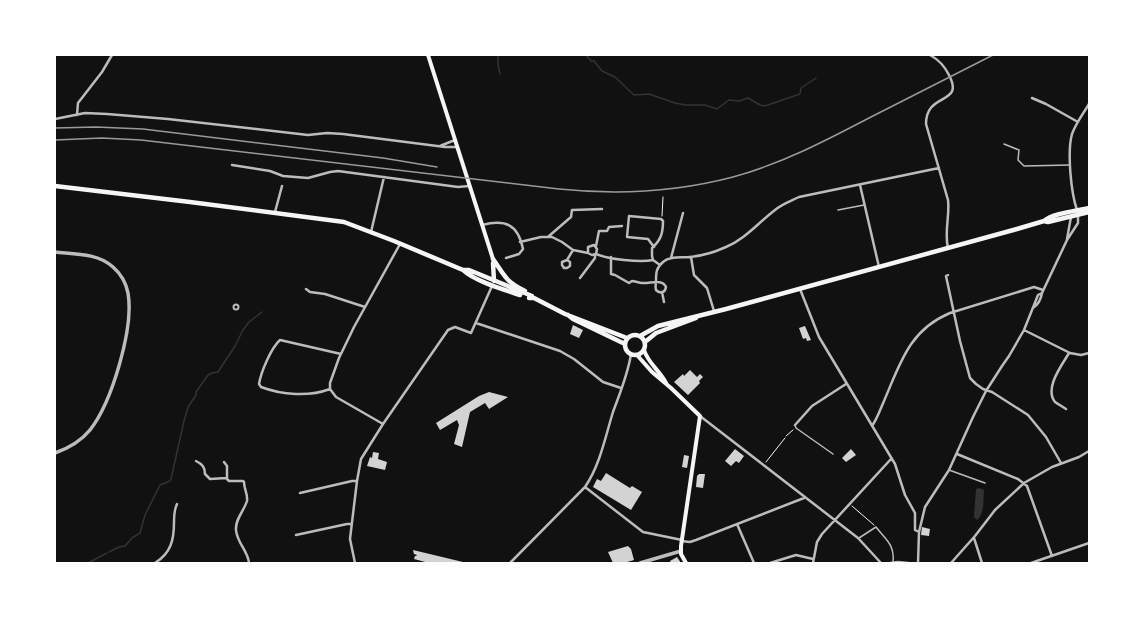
<svg xmlns="http://www.w3.org/2000/svg" width="1144" height="618" font-family="'PT Sans Narrow',sans-serif">
  <rect width="100%" height="100%" fill="#111"/>
  <path fill="#333" d="M979,488L984,490C983,500 985,513 977,520L974,517L976,489Z"/>
  <g fill="none" stroke-linecap="round" stroke-linejoin="round">
    <path stroke="#333" stroke-width="1.5" d="M498,55V64L500,74
      M586,55L591,61H594L602,71L615,77L634,95L649,94L675,103L686,105H705L717,109L729,100L739,101L748,98L760,105L765,106L800,94L801,88L816,78
      M109,552L119,547L125,546L132,538L140,533L145,515L160,485L170,481L171,479L184,421L188,407L196,395V392L208,375L212,373L218,372L235,346L243,330L249,322L262,312
      M88,563L107,553"/>
  </g>
  <path fill="#d3d3d3" d="M573,325L583,330L579,338L570,334Z
    M805,326L811,340L807,341L806,338L803,339L799,328Z
    M690,370L697,377L700,374L703,377L699,381L700,383L688,395L674,382L683,374L684,376Z
    M489,392L508,397L489,409L485,403L470,412L462,447L454,444L459,425L457,420L440,430L436,423L479,396Z
    M735,449L744,456L739,463L736,461L731,466L725,461Z
    M851,449L856,455L846,462L842,458Z
    M373,452L379,453L378,459L387,462L385,470L367,466L370,457L372,458Z
    M684,455L689,456L687,468L682,467Z
    M606,473L630,488L632,486L642,492L631,510L593,487L597,479L601,481Z
    M699,474H705L703,488L696,487L697,476Z
    M922,527L930,529L929,536L921,535Z
    M628,546L631,549L634,560L624,563H613L608,552Z
    M413,550L463,562V563H429L414,559L415,556H416L417,555L414,554Z
    M677,557L681,563H671L670,561Z"/>
  <g fill="none" stroke-linecap="round" stroke-linejoin="round">
    <path stroke="#f5f5f5" stroke-width="1" d="M662,216L663,197
      M786,436L793,430
      M766,462L785,438
      M852,506L874,525"/>
    <path stroke="#bcbcbc" stroke-width="1.5" d="M1004,144L1019,150L1018,160L1024,166L1070,165
      M838,210L864,205
      M795,425L796,428L833,454
      M949,470L985,483
      M859,538L876,527C886,540 895,545 893,562"/>
    <path stroke="#bcbcbc" stroke-width="2" d="M233.5 307a2.5 2.5 0 1 1 5 0a2.5 2.5 0 1 1-5 0Z"/>
    <path stroke="#bcbcbc" stroke-width="2.5" d="M930,55C939,60 944,65 949,75C965,106 926,91 926,124L948,200C950,216 944,232 948,248
      M1032,98L1046,104L1078,122
      M77,115L78,103L102,72L112,55
      M55,119L85,113L107,114L168,119L308,135L327,133L343,134L445,147H457
      M440,146L455,140
      M232,165L270,171L283,176L308,178L330,172L338,171L458,187L469,186
      M860,185L879,267
      M1077,210C1071,193 1067,152 1072,134C1076,123 1083,114 1089,104
      M275,212L282,186
      M482,225C505,219 518,224 523,249L519,254L506,258
      M371,232L384,177
      M549,236L571,217L572,210L602,209
      M1067,239L1071,217
      M520,242L541,237H552L562,242L573,250L588,253L592,255L596,254C608,259 640,263 653,260L660,265
      M596,246L599,231H607L609,227L622,226
      M588,253V247L594,245L597,249L596,254
      M611,257V274L615,275L629,283L632,281C635,281 639,283 642,283C650,284 662,278 666,287C665,293 660,294 656,290C655,286 656,284 656,281C656,273 656,268 663,262C670,256 681,258 690,257C702,256 715,252 726,247C745,239 758,223 775,210C782,204 791,201 799,197L939,168
      M691,257L694,275L707,288L714,311
      M671,258L683,213
      M567,260L570,262V266L567,268H564L562,265V262L567,260L573,250
      M653,260L652,256V248C661,240 663,233 663,221L661,219L629,216L627,237L648,239L654,247
      M948,275L946,276L960,341L970,378L976,384L983,389L992,392L1028,415L1046,437L1061,463
      M580,278L595,258V255
      M306,289L310,292L325,294L365,307
      M800,289L819,337L895,464L905,495L915,513V530L919,532
      M662,292L664,302
      M1033,308C1039,304 1041,299 1042,293L1067,240L1078,223V215
      M476,323L560,351L574,359L603,382L621,388
      M1024,330L1070,353L1081,355L1089,353
      M330,389C309,397 282,395 261,387L259,384C261,372 271,348 280,340L341,354
      M1066,409C1063,407 1058,404 1055,402C1044,388 1062,365 1069,353
      M700,416L858,538L881,563
      M383,424L336,397L330,389V383L339,358L354,327L400,244
      M795,425L812,406L846,384
      M872,426C877,419 880,410 884,401C900,364 909,330 950,313L1034,287L1043,290
      M957,454L1018,479L1027,486L1052,556
      M196,461C202,464 205,467 205,474L210,479L226,478L229,481H243L244,482C244,489 248,494 247,501C244,511 235,519 236,530C237,543 248,551 249,563
      M224,462L227,466V478
      M585,487L643,532L682,540
      M300,493L352,481H357
      M737,524L754,563
      M296,535L347,524H351
      M974,538L982,563
      M681,541L690,542L696,540L804,498
      M155,563C171,553 174,540 174,522C174,516 174,510 177,504
      M355,563L350,539L357,481L361,459L383,424L448,330L455,327L471,333L492,286
      M510,563L585,487C600,465 605,438 613,412C620,393 628,374 631,354
      M770,563L796,555L813,559
      M813,563L817,542L822,534L891,459
      M890,563L898,562L908,563
      M918,563L919,532L925,507L949,470L973,417L986,391L1002,366L1009,356L1024,330L1038,295L1042,293
      M951,563L975,536L995,510L1024,483L1052,467L1079,457L1089,451
      M1031,563L1089,543"/>
    <path stroke="#bcbcbc" stroke-width="3.5" d="M55,252C74,254 98,253 113,267C121,274 126,283 128,293C134,328 112,402 90,430C81,441 69,448 55,453
      M640,563L681,551"/>
    <path stroke="#f5f5f5" stroke-width="4" d="M428,55L493,259
      M644,350C648,363 660,371 666,383
      M637,355L652,372L671,388L700,416L681,546V554L686,563"/>
    <path stroke="#f5f5f5" stroke-width="4.5" d="M55,186L190,202L344,222L394,241L463,270H469L532,296
      M1044,221L1048,222L1089,212
      M493,259C505,276 505,281 525,291
      M493,263L494,281
      M463,270C474,281 505,290 520,295
      M529,298H534L565,314L627,338
      M568,315L573,319L625,344
      M625 345a10 10 0 1 1 20 0a10 10 0 1 1-20 0Z
      M640,336L658,326L726,309L1017,229L1044,221C1053,213 1076,211 1089,208
      M645,342L656,333L696,318"/>
    <path stroke="#9a9a9a" stroke-width="1.5" d="M55,128L96,127L143,129L383,158L437,167
      M55,140L102,138L141,140L559,189C617,195 676,192 733,177C781,164 825,141 869,118C910,97 952,76 993,55"/>
  </g>
  <rect width="1144" height="618" fill="none" stroke="#ffffff" stroke-width="112"/>
</svg>
